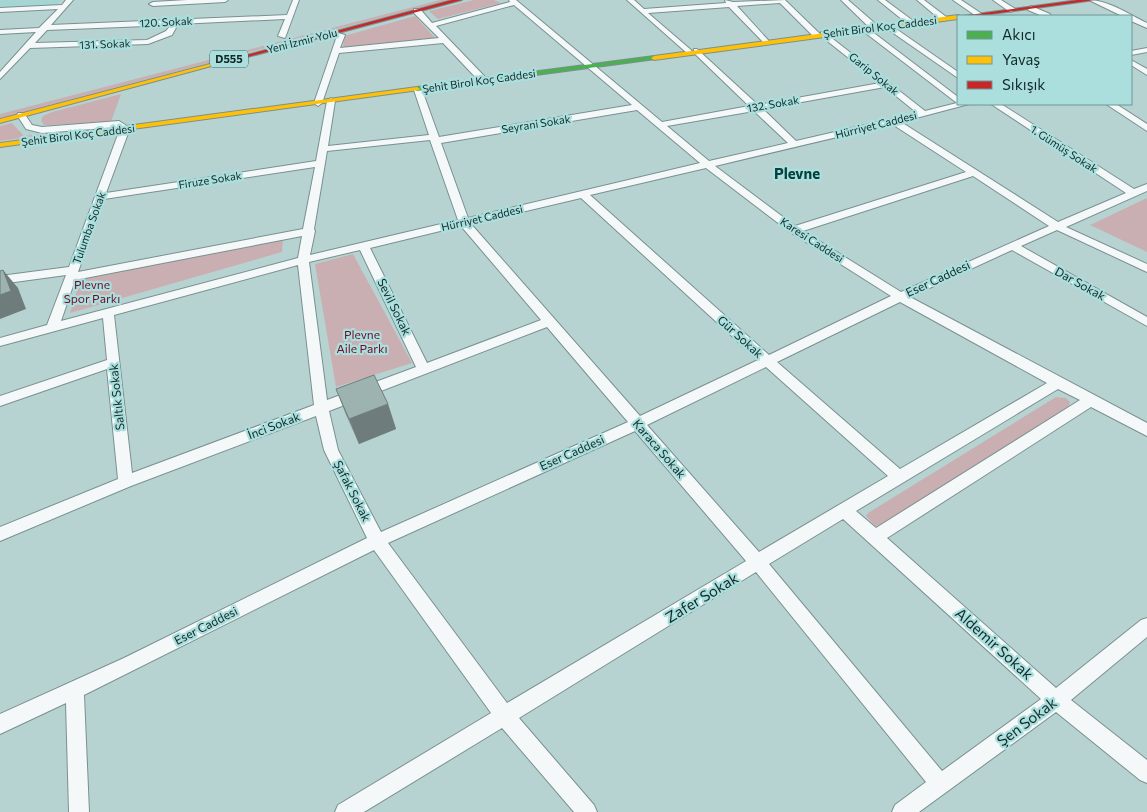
<svg xmlns="http://www.w3.org/2000/svg" width="1147" height="812" font-family="Commissioner,sans-serif">
  <rect width="100%" height="100%" fill="#b6d3d2"/>
  <path fill="#a6d6d4" d="M0,0H61L56,5L0,8Z"/>
  <path fill="#caafb2" d="M440,0H448L0,118V114Z
    M474,0H494L501,3L438,19L429,11Z
    M415,16L436,39L343,48L344,36Z
    M121,94L111,122L50,125H44L41,121L43,116L52,112Z
    M12,123L24,136L70,131L0,141V126Z
    M1147,198V252L1090,225Z
    M283,239L282,252L70,313L80,280Z
    M353,254L412,363L336,387L315,264Z
    M1056,397L1066,398L1070,402L1069,406L881,525L875,526L866,516L868,513Z"/>
  <g fill="none" stroke-linecap="round" stroke-linejoin="round">
    <defs>
      <path id="street" d="M66,0H73L51,25L287,15L293,0H299L285,38L278,36L285,19L178,24L172,35L148,44L30,48L0,79V72L36,32L0,34V30L39,28L58,9L0,12V8L62,5ZM171,25L166,31L147,40L35,43L47,30Z
        M187,0H228L225,2L153,6L149,4L153,2Z
        M509,0H516L662,122L749,106L694,53V49H697L758,105L880,83L821,36V32H824L925,111L957,103L863,31L862,29L866,27L958,97V104H969L901,122L1058,222L1126,193L991,104H1001L1134,189L1147,184V191L1066,227L1147,264V272L1057,230L1021,246L1147,317V326L1012,250L910,297L1147,423V436L1091,407L887,538L1056,688L1141,620L1147,618V637L1071,700L1147,760V783L1140,780L1056,712L919,812H892L895,805L926,782L756,572L519,718L594,805L597,812H574L502,728L364,812H335L338,805L491,713L374,550L84,695L89,812H69L66,703L0,734V714L124,658L367,538L324,450L316,416L131,486L0,541V527L118,479L107,369L0,406V396L107,360L103,318L0,346V338L47,325L66,275L0,284V276L69,267L120,129L117,127L42,133L26,129L17,115L18,113H24L32,125L42,127L119,121L130,128L106,193L316,161L327,101L331,98L335,101L328,146L429,135L414,90L418,87L422,90L439,137L632,105L514,5L436,26L487,79V83H481L443,43L339,53L322,103L318,106L314,103L338,33L345,35L340,48L439,38L414,13V9H420L432,23L510,2ZM885,87L917,113L796,141L763,109ZM637,110L700,163L468,218L441,143ZM754,111L788,143L709,161L667,126ZM892,124L966,172L795,226L715,166ZM430,140L458,220L310,255L315,231L314,229L327,151ZM315,167L303,229L78,272L104,199ZM706,168L790,232L891,296L769,355L590,195ZM973,176L1049,226L901,292L803,231ZM581,198L758,360L640,416L471,224ZM461,226L541,320L427,363L370,248ZM302,236L298,258L61,321L75,280ZM360,250L416,367L327,400L309,262ZM298,265L314,405L132,473L114,315ZM900,302L1047,383L900,469L777,362ZM547,327L628,422L381,532L338,450L329,411ZM766,367L888,476L759,552L647,425ZM1058,389L1080,400L876,528L856,511ZM635,431L746,561L507,703L388,543ZM843,519L1041,699L942,771L769,564Z
        M627,0H634L644,9L726,3L725,0L733,2L785,0L821,35L814,37L780,3L737,6L768,40L769,42L765,44L729,7L648,13L691,50L692,52L688,54Z
        M841,0H848L878,26V30H872Z
        M878,0H885L916,23L909,25Z
        M917,0H924L949,19L942,21Z
        M953,0H961L985,16H976Z
        M993,0H1001L1017,10L1010,12Z
        M1089,0C1108,0 1130,15 1147,23V28L1131,21V16H1122Z
        M1031,6L1050,14L1051,16H1042L1028,10Z
        M889,24L958,72V78L886,28L885,26Z
        M1147,48V52L1131,55V51Z
        M1131,60L1147,69V75L1131,65Z
        M1106,104H1116L1147,124V131Z"/>
      <path id="fast" d="M654,56L656,57V59L417,91L414,89L417,87Z"/>
      <path id="slow" d="M958,15L960,16H958V19L654,60L651,58L654,56Z
        M225,60L230,61L0,123V119Z
        M417,87L420,89L419,90L0,147V143Z"/>
      <path id="jam" d="M452,0H462L229,62L224,61Z
        M1078,0H1095L977,16H962Z"/>
    </defs>
    <use href="#street" stroke="#7a9090" stroke-width="2"/>
    <use href="#fast" stroke="#7a9090" stroke-width="2"/>
    <use href="#slow" stroke="#7a9090" stroke-width="2"/>
    <use href="#jam" stroke="#7a9090" stroke-width="2"/>
    <use href="#street" fill="#f4f8f8" fill-rule="evenodd"/>
    <use href="#fast" fill="#4caf50" fill-rule="evenodd"/>
    <use href="#slow" fill="#ffc107" fill-rule="evenodd"/>
    <use href="#jam" fill="#c62828" fill-rule="evenodd"/>
  </g>
  <path fill="#879a97" d="M336,389L388,404L396,429L359,444L346,415Z"/>
  <path fill="#6e7d7b" d="M3,270L18,288L26,309L0,319V295Z
    M388,404L396,429L359,444L349,419Z"/>
  <path fill="#9db3b0" stroke="#6e7d7b" d="M3,270L11,291L0,295V271Z
    M374,375L388,404L349,419L336,389Z"/>
  <g text-anchor="middle" stroke-width="4.5" stroke-linejoin="round" paint-order="stroke">
    <g font-size="11" fill="#142929" stroke="#aadfde">
      <text transform="translate(166 22) rotate(-3)" y="4">120. Sokak</text>
      <text transform="translate(880 27) rotate(-7)" y="4">Şehit Birol Koç Caddesi</text>
      <text transform="translate(302 41) rotate(-14)" y="4">Yeni İzmir Yolu</text>
      <text transform="translate(105 44) rotate(-2)" y="4">131. Sokak</text>
      <text transform="translate(874 74) rotate(39)" y="4">Garip Sokak</text>
      <text transform="translate(479 81) rotate(-8)" y="4">Şehit Birol Koç Caddesi</text>
      <text transform="translate(773 104) rotate(-10)" y="4">132. Sokak</text>
      <text transform="translate(536 124) rotate(-9)" y="4">Seyrani Sokak</text>
      <text transform="translate(876 125) rotate(-14)" y="4">Hürriyet Caddesi</text>
      <text transform="translate(78 135) rotate(-7)" y="4">Şehit Birol Koç Caddesi</text>
      <text transform="translate(1064 149) rotate(33)" y="4">1. Gümüş Sokak</text>
      <text transform="translate(210 180) rotate(-9)" y="4">Firuze Sokak</text>
      <text transform="translate(482 218) rotate(-13)" y="4">Hürriyet Caddesi</text>
      <text transform="translate(89 228) rotate(-70)" y="4">Tulumba Sokak</text>
      <text transform="translate(812 240) rotate(33)" y="4">Karesi Caddesi</text>
    </g>
    <rect fill="#aadfde" stroke="#41605f" stroke-width="1" x="210" y="50.5" width="38" height="17" rx="4"/>
    <g font-size="11" font-weight="bold" fill="#142929">
      <text x="229" y="63">D555</text>
    </g>
    <g font-size="12" fill="#142929" stroke="#aadfde">
      <text transform="translate(938 279) rotate(-25)" y="4">Eser Caddesi</text>
      <text transform="translate(1080 284) rotate(29)" y="4">Dar Sokak</text>
      <text transform="translate(394 307) rotate(64)" y="4">Sevil Sokak</text>
      <text transform="translate(740 337) rotate(42)" y="4">Gür Sokak</text>
      <text transform="translate(117 397) rotate(-96)" y="4">Saltık Sokak</text>
      <text transform="translate(274 426) rotate(-21)" y="4">İnci Sokak</text>
      <text transform="translate(659 449) rotate(49)" y="4">Karaca Sokak</text>
      <text transform="translate(572 453) rotate(-24)" y="4">Eser Caddesi</text>
      <text transform="translate(352 491) rotate(63)" y="4">Şafak Sokak</text>
      <text transform="translate(206 626) rotate(-27)" y="4">Eser Caddesi</text>
    </g>
    <g font-size="12" fill="#720925" stroke="#aadfde">
      <text x="92" y="289">Plevne<tspan x="92" dy="14">Spor Parkı</tspan></text>
      <text x="362" y="339">Plevne<tspan x="362" dy="14">Aile Parkı</tspan></text>
    </g>
    <g font-size="15" font-weight="bold" fill="#06403f" stroke="#aadfde">
      <text x="797" y="179">Plevne</text>
    </g>
    <g font-size="15" fill="#142929" stroke="#aadfde">
      <text transform="translate(702 598) rotate(-31)" y="5">Zafer Sokak</text>
      <text transform="translate(994 644) rotate(42)" y="5">Aldemir Sokak</text>
      <text transform="translate(1027 722) rotate(-37)" y="5">Şen Sokak</text>
    </g>
  </g>
  <rect x="957" y="15" width="175" height="90" fill="#aadfde" stroke="#6e9696"/>
  <rect x="967" y="31" width="25" height="8" fill="#4caf50" stroke="#6e9696"/>
  <text x="1002" y="40" font-size="15" fill="#142929">Akıcı</text>
  <rect x="967" y="56" width="25" height="8" fill="#ffc107" stroke="#6e9696"/>
  <text x="1002" y="65" font-size="15" fill="#142929">Yavaş</text>
  <rect x="967" y="81" width="25" height="8" fill="#c62828" stroke="#6e9696"/>
  <text x="1002" y="90" font-size="15" fill="#142929">Sıkışık</text>
</svg>
